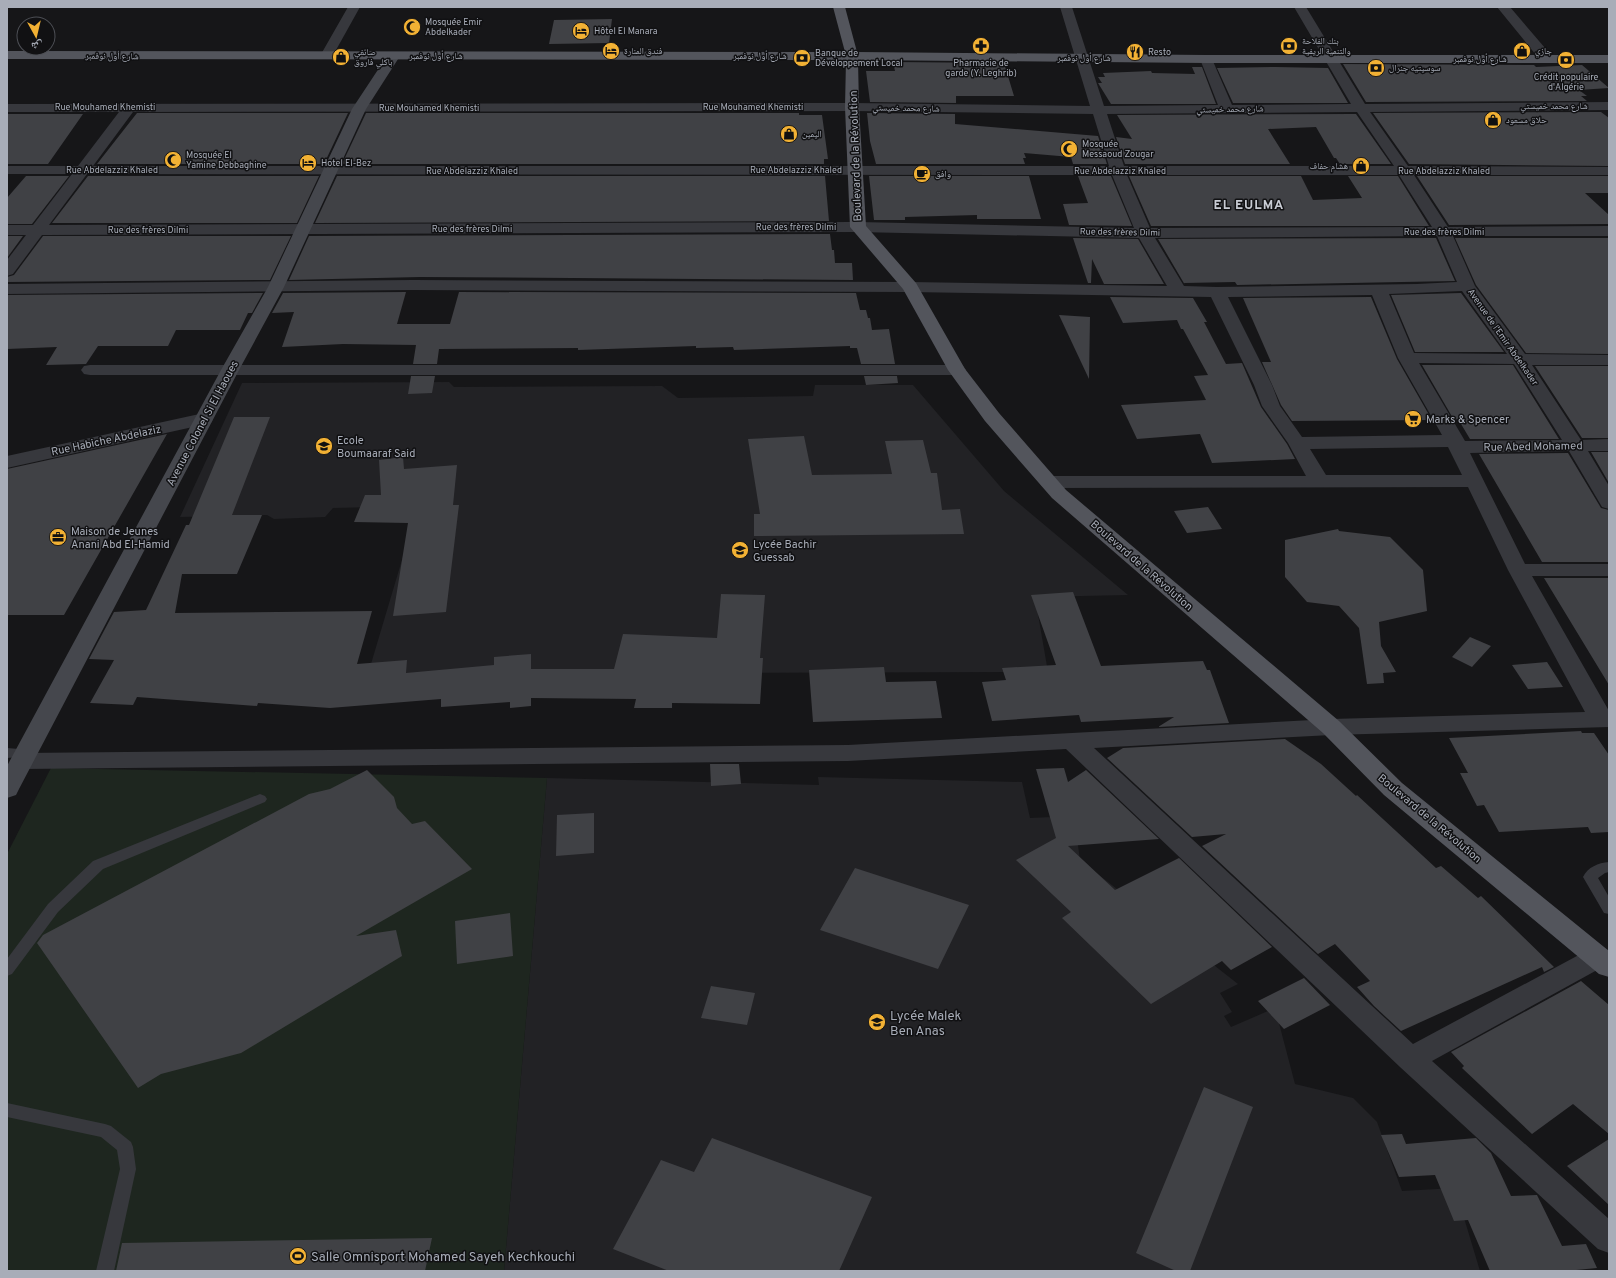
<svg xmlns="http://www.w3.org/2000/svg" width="1616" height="1278" font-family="Overpass,'Noto Naskh Arabic',sans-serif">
  <rect width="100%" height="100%" fill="#161618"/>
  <path fill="#222225" d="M449,382L454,387L662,386L678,398L813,396L815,385H913L1004,491L1128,595L1035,597L1048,672L368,674L418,506L333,508L325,517L274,519L267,515L180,517L242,383Z
    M818,777L1022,782L1030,818L1074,816L1080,860L1238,984L1220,993L1232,1012L1224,1016L1231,1027L1275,1008L1295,1084L1353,1098L1377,1122L1402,1191L1455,1188L1480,1271H504L547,778L819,785Z"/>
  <path fill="#1e261f" d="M51,768L547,778L504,1271H7V854Z"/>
  <path fill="#404145" d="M612,19L609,43L549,44L554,20Z
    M893,62L1004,63L1014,96H956V103L870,102L866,71H895Z
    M1343,64L1534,65L1536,67L1582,65L1609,88L1579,90L1587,96H1581L1587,101L1366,102Z
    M1192,67H1202L1216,104H1111L1098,83H1102L1098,77H1105L1103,73L1151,71L1152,73L1195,74Z
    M1276,67L1328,68L1348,103H1233L1217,68Z
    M1601,112L1609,118V166L1409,164L1373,113Z
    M137,113H348L324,164H97Z
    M366,113H799V115H822L828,159H824V164H342Z
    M867,113L955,114V124L1098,136L1107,164H1073L1071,157L1024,153L1026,158H1023L1025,164H876L870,141Z
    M7,114H83L48,164H7Z
    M1356,114L1391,164H1340L1336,158H1334L1316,127L1268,129L1290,164H1125L1116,137L1132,139L1117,115Z
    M26,176H69L32,224H7V198Z
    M88,176H319L297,223H52Z
    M337,176H825L829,221L315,223Z
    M869,176H1029L1041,219H977V215L905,217V220H874Z
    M1078,176H1111L1132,226L1069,225L1063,204L1088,203Z
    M1129,176H1301L1313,200L1362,198L1348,176H1398L1429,226H1151Z
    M1417,176H1609V193H1585L1609,215V224L1449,225Z
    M830,234L832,250H834L835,263H852L853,280L420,277L289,280L309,236Z
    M7,236H23L7,258Z
    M43,236H291L270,280L7,282V277L14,275Z
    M1073,238L1138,239L1164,284H1104L1092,259L1091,283H1088Z
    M1436,238L1455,281L1237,285L1235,282L1184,283L1185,285L1158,239Z
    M1455,238H1609V354L1526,353L1476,285Z
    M406,292L397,324H450L459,292L856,293L860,310H866L868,318H870L872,330L889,329L895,364H861L857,348H850V346L734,350L733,347L696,348V346L578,350V348L439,349L437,364H413L416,345L343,344L282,347L294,312L272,313L283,293Z
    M263,293L252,313H248L240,330H176L168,346H98L86,364L46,365L57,347L7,349V295Z
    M1461,293L1504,352H1415L1391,295Z
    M1110,297L1193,298L1207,322H1204L1226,364L1242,363L1261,407L1287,444L1295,459L1212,463L1200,434L1137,439L1121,405L1206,400L1194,376L1208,375L1183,329H1181L1177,320L1123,323Z
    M1371,297L1397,359L1432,420L1292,421L1281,405L1262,362H1271L1243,298Z
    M1059,315L1090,317L1089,379Z
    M1422,365H1513L1559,439H1470L1458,419L1454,420Z
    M1535,366H1609V438H1582Z
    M411,376H435L432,393L408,394Z
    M864,376H897L898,383L866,385Z
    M234,417H270L232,515H262L237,574H182L175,613L372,611L357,664L407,660L406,673L494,665V657L531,654V669H614L623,634L717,638L721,594L765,595L760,658H763L760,704L672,703V708H634L636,699L531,698V706L510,708V702L441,707V699L330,708L258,703L257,706L137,697L133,705L90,703L114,660L89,659L114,612L146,610L186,525H189Z
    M167,434L64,615H7V469Z
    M804,436L812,475L892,474L885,441L923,440L931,473H937L942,510L960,509L964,534L754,536V514H760L748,439Z
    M1591,452H1609V483Z
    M1568,453L1601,508L1609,510V562H1542L1479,454Z
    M403,457L404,469L457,465L453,505H459L446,612L393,616L408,523L354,522L365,495H381L379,460Z
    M1208,507L1222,529L1187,533L1174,511Z
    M1338,529L1339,531L1390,537L1423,570L1427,611L1379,622L1381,646L1396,672L1383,673L1384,683L1367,684L1359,628L1339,606L1307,602L1285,577V540Z
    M1544,578H1609V685Z
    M1073,592L1101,666L1203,661L1207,670H1210L1229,723L1158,727L1174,717L1081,722L1079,715L992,721L982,682L1006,680L1002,668L1056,665L1031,595Z
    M1470,637L1491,646L1472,667L1452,657Z
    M1547,662L1563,687L1528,689L1512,665Z
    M884,667L886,682L936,681L942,718L813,722L809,670Z
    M1581,731L1582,733H1594L1609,755V832L1591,833L1588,827L1499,832L1484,805L1477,806L1460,773H1468L1449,738Z
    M1285,739L1321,764L1356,796L1357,795L1436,868L1441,866L1478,898L1481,896L1554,967L1544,972L1542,967L1401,1031L1374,1006L1357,987L1370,981L1335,944L1318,954L1202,846L1226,834L1192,837L1107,758L1123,748Z
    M710,764H739L741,784L711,786Z
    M1064,768L1068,782L1086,770L1159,839L1068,846L1115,890L1179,858L1272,947L1231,970L1222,961L1151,1004L1062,918L1071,912L1016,860L1056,838L1036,769Z
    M367,770L394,797L397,808L412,824L425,821L472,869L356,936L396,930L402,956L241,1053L161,1074L138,1088L37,943L43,935L309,794L330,789Z
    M594,813V853L556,856L557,815Z
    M855,868L969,905L938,969L820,930Z
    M510,913L513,956L457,964L455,921Z
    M1304,978L1330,1005L1284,1029L1258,1001Z
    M1581,981L1609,1005V1134L1573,1104L1532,1134L1462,1068L1464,1066L1451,1052Z
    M711,986L755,993L747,1025L701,1018Z
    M1204,1087L1253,1107L1190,1271H1176L1136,1253Z
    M1402,1134L1406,1144L1476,1138L1491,1153L1511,1196L1537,1195L1562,1246L1586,1244L1597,1268L1566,1271H1490L1468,1220L1454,1221L1435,1175L1399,1177L1381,1135Z
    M712,1138L872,1197L839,1271H669L613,1249L661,1160L694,1172Z
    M1609,1139V1205L1567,1166Z
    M432,1238L425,1271H116L122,1243Z"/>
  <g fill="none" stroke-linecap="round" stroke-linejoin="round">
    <path fill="#37383d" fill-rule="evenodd" d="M7,748L31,750L32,753L31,756L7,758Z
      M260,794L265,796L267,799L265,802L103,869L58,912L12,974L7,976V959L48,904L93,861Z
      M1609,862V872L1605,873L1598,878L1609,897V914L1604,913L1583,877C1588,867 1598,863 1609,862Z
      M7,1103L105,1124L111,1126L131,1142L133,1147L136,1169L114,1271H96L120,1169L117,1150L101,1137L7,1117Z"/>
    <path fill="#37383d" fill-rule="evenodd" d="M348,7H360L331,59H321L320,56Z
      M1060,7H1072L1104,106L1218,105L1200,59L1201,56H1211L1212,59L1232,105L1351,104L1294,7H1306L1365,104L1609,102V110L1370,112L1408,166L1609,167V175H1414L1448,227L1609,226V236H1453L1475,286L1525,354L1609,355V365H1532L1581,440L1609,439V451H1588L1609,486V509L1602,507L1569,451L1470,453L1525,564H1609V576H1532L1609,711V727L1331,735L1094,748L1413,1044L1588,950L1598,946L1608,950L1609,952L1608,964L1432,1061L1609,1219V1253L1598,1249L1400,1067L1066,749L848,761L22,769L14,767L10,761L14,755L22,753L848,745L1331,719L1585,712L1508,570L1468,487L1049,488L1042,486L1039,482L1042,478L1049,476H1306L1288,443L1262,406L1254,385L1211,297L910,292L413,290L7,294V284L413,280L910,282L1167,286L1139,238L858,232L42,235L13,274L7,276V260L26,235H7V225H33L72,174H7V166H78L119,112H7V104L852,103L1090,106ZM852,111L1093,114L1109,166H93L133,112ZM1357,112L1394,166H1124L1107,114ZM87,174L1112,175L1134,228L858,222L49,225ZM1127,175H1399L1432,227L1150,228ZM1437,236L1457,282L1417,284L1217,287L1184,286L1155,238ZM1462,291L1507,354L1414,353L1389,294ZM1372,295L1398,358L1442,435L1302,437L1280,406L1272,385L1228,297ZM1419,363L1514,364L1562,440L1465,441ZM1448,447L1462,475H1326L1310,449Z
      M1497,7H1510L1551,55L1552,58L1551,61H1541Z
      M90,365H957L963,366L966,370L963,374L957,375H90L84,374L81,370L84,366Z"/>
    <path fill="#37383d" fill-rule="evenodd" d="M204,413L211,415L213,419L211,423L7,468V456Z"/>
    <path fill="#45474d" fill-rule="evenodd" d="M394,52L399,53L400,56L366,109L284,287L239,370L19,789L16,795L7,798V766L221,370L268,287L352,109L389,53Z"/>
    <path fill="#53555c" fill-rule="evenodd" d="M833,7H845L857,52L1206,55H1609V63H1206L858,60L859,107L866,226L916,283L965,369L999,413L1066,490L1339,721L1402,783L1609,951V977L1599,974L1384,795L1323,733L1052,498L985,421L948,370L903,289L850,227L845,107L846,60L7,59V51L845,52Z"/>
  </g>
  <defs>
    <symbol id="mosque-disc" viewBox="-11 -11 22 22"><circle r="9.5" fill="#f2b134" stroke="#111113"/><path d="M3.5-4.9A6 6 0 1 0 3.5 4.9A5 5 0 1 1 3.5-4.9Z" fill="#111"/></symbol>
    <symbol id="hotel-disc" viewBox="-11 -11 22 22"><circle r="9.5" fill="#f2b134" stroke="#111113"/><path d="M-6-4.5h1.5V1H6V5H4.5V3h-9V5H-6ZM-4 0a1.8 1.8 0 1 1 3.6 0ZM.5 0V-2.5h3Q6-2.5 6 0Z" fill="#111"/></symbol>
    <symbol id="pharmacy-disc" viewBox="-11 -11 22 22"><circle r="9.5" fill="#f2b134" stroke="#111113"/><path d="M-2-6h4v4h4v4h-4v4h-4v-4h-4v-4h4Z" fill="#111"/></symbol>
    <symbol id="bank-disc" viewBox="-11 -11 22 22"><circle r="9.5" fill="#f2b134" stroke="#111113"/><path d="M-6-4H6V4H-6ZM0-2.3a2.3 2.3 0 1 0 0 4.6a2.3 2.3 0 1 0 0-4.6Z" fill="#111"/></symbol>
    <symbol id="shop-disc" viewBox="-11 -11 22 22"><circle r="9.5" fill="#f2b134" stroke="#111113"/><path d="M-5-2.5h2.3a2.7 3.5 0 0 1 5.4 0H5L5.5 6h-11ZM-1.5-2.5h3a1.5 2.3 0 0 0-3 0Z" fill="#111"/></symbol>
    <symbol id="restaurant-disc" viewBox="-11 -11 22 22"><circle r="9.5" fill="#f2b134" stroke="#111113"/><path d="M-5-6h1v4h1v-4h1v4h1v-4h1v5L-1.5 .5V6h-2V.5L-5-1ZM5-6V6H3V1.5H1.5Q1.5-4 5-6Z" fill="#111"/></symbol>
    <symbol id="cafe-disc" viewBox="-11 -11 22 22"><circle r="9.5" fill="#f2b134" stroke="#111113"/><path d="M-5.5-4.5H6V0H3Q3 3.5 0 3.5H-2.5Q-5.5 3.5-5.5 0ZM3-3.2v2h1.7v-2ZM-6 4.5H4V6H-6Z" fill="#111"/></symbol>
    <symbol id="supermarket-disc" viewBox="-11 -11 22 22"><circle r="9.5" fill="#f2b134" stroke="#111113"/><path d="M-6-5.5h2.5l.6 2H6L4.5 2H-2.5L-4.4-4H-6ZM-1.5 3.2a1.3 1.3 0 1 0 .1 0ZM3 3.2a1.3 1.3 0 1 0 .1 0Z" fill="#111"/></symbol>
    <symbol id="school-disc" viewBox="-11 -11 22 22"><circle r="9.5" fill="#f2b134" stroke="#111113"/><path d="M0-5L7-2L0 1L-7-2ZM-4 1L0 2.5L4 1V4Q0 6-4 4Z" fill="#111"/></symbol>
    <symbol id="office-disc" viewBox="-11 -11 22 22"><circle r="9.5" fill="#f2b134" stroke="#111113"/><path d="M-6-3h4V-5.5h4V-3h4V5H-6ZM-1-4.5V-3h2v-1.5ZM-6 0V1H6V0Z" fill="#111"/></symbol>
    <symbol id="stadium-disc" viewBox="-11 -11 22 22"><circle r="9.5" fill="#f2b134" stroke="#111113"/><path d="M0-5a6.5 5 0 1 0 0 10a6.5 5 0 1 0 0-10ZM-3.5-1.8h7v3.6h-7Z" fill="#111"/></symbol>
  </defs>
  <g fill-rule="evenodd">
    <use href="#mosque-disc" x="402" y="17" width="20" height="20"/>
    <use href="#hotel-disc" x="571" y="21" width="20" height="20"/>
    <use href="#pharmacy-disc" x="971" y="36" width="20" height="20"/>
    <use href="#bank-disc" x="1279" y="36" width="20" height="20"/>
    <use href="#hotel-disc" x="601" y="41" width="20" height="20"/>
    <use href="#shop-disc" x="1512" y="41" width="20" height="20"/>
    <use href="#restaurant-disc" x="1125" y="42" width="20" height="20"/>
    <use href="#shop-disc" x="331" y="47" width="20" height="20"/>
    <use href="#bank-disc" x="792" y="48" width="20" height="20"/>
    <use href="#bank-disc" x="1556" y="50" width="20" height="20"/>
    <use href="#bank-disc" x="1366" y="58" width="20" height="20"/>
    <use href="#shop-disc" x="1483" y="110" width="20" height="20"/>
    <use href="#shop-disc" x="779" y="124" width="20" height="20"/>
    <use href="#mosque-disc" x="1059" y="139" width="20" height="20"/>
    <use href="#mosque-disc" x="163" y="150" width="20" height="20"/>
    <use href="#hotel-disc" x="298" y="153" width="20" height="20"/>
    <use href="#shop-disc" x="1351" y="156" width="20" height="20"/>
    <use href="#cafe-disc" x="912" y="164" width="20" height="20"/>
    <use href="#supermarket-disc" x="1403" y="409" width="20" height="20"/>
    <use href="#school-disc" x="314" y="436" width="20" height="20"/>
    <use href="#office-disc" x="48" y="527" width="20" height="20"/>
    <use href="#school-disc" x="730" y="540" width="20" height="20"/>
    <use href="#school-disc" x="867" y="1012" width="20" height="20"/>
    <use href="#stadium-disc" x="288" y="1246" width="20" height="20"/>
  </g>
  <g text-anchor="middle" stroke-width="3" stroke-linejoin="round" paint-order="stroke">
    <g font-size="9" fill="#a8adb8" stroke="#111113" text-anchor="start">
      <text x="425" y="25">Mosquée Emir<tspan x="425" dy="10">Abdelkader</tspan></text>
      <text x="594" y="34">Hôtel El Manara</text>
      <text x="1302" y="44">بنك الفلاحة<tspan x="1302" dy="10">والتنمية الريفية</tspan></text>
      <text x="624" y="54">فندق المنارة</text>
      <text x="1535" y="54">جازي</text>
      <text x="354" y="55">صائغي<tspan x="354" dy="10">باكلي فاروق</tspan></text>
      <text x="1148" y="55">Resto</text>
      <text x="815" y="56">Banque de<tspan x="815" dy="10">Développement Local</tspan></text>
      <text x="981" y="66" text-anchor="middle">Pharmacie de<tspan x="981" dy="10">garde (Y. Leghrib)</tspan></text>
      <text x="1389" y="71">سوسيتيه جنرال</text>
      <text x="1566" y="80" text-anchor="middle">Crédit populaire<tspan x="1566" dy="10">d'Algérie</tspan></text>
      <text x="1506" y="123">حلاق مسعود</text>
      <text x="802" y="137">اليمين</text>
      <text x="1082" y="147">Mosquée<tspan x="1082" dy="10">Messaoud Zougar</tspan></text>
      <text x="186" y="158">Mosquée El<tspan x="186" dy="10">Yamine Debbaghine</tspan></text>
      <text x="321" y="166">Hotel El-Bez</text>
      <text x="1348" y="169" text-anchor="end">هشام حفاف</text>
      <text x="935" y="177">وافق</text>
    </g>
    <g font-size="9" fill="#a8adb8" stroke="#111113">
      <text transform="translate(112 56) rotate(1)" y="3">شارع أول نوفمبر</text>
      <text x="436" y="59">شارع أول نوفمبر</text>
      <text x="760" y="59">شارع أول نوفمبر</text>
      <text x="1084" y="61">شارع أول نوفمبر</text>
      <text x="1480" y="62">شارع أول نوفمبر</text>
      <text x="1554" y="109">شارع محمد خميستي</text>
      <text x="105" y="110">Rue Mouhamed Khemisti</text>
      <text x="753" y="110">Rue Mouhamed Khemisti</text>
      <text x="429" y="111">Rue Mouhamed Khemisti</text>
      <text transform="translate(906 108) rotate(1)" y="3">شارع محمد خميستي</text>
      <text transform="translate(1230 109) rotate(-1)" y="3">شارع محمد خميستي</text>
      <text x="112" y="173">Rue Abdelazziz Khaled</text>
      <text x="796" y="173">Rue Abdelazziz Khaled</text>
      <text x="472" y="174">Rue Abdelazziz Khaled</text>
      <text x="1120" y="174">Rue Abdelazziz Khaled</text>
      <text x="1444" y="174">Rue Abdelazziz Khaled</text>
      <text x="796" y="230">Rue des frères Dilmi</text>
      <text x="472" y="232">Rue des frères Dilmi</text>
      <text x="148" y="233">Rue des frères Dilmi</text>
      <text transform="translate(1120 232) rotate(1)" y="3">Rue des frères Dilmi</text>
      <text x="1444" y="235">Rue des frères Dilmi</text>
      <text transform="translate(1503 337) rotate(55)" y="3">Avenue de l'Emir Abdelkader</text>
    </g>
    <g font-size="11" fill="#a8adb8" stroke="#111113">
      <text transform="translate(855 156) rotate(-92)" y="4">Boulevard de la Révolution</text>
      <text transform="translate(202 423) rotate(-62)" y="4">Avenue Colonel Si El Haoues</text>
      <text transform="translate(106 440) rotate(-12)" y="4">Rue Habiche Abdelaziz</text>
      <text transform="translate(1533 446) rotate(-1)" y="4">Rue Abed Mohamed</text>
      <text transform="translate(1142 565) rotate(41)" y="4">Boulevard de la Révolution</text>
      <text transform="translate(1430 818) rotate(40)" y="4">Boulevard de la Révolution</text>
    </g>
    <g font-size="11" fill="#a8adb8" stroke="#111113" text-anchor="start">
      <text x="1426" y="423">Marks &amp; Spencer</text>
      <text x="337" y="444">Ecole<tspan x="337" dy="13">Boumaaraf Said</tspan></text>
      <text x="71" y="535">Maison de Jeunes<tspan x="71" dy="13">Anani Abd El-Hamid</tspan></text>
      <text x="753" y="548">Lycée Bachir<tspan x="753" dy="13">Guessab</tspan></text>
    </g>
    <g font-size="13" font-weight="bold" letter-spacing="1" fill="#c9ccd4" stroke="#111113">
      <text x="1249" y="209">EL EULMA</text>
    </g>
    <g font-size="13" fill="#a8adb8" stroke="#111113" text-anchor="start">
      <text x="890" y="1020">Lycée Malek<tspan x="890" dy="15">Ben Anas</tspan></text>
      <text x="311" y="1261">Salle Omnisport Mohamed Sayeh Kechkouchi</text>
    </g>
  </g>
  <rect width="1616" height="1278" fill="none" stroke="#a8adb8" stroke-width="16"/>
  <g transform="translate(36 36) rotate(172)"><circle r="19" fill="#111113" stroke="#4d4f55"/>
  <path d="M0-3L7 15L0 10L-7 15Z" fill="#f2b134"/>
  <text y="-6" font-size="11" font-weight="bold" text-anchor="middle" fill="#a8adb8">ش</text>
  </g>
</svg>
